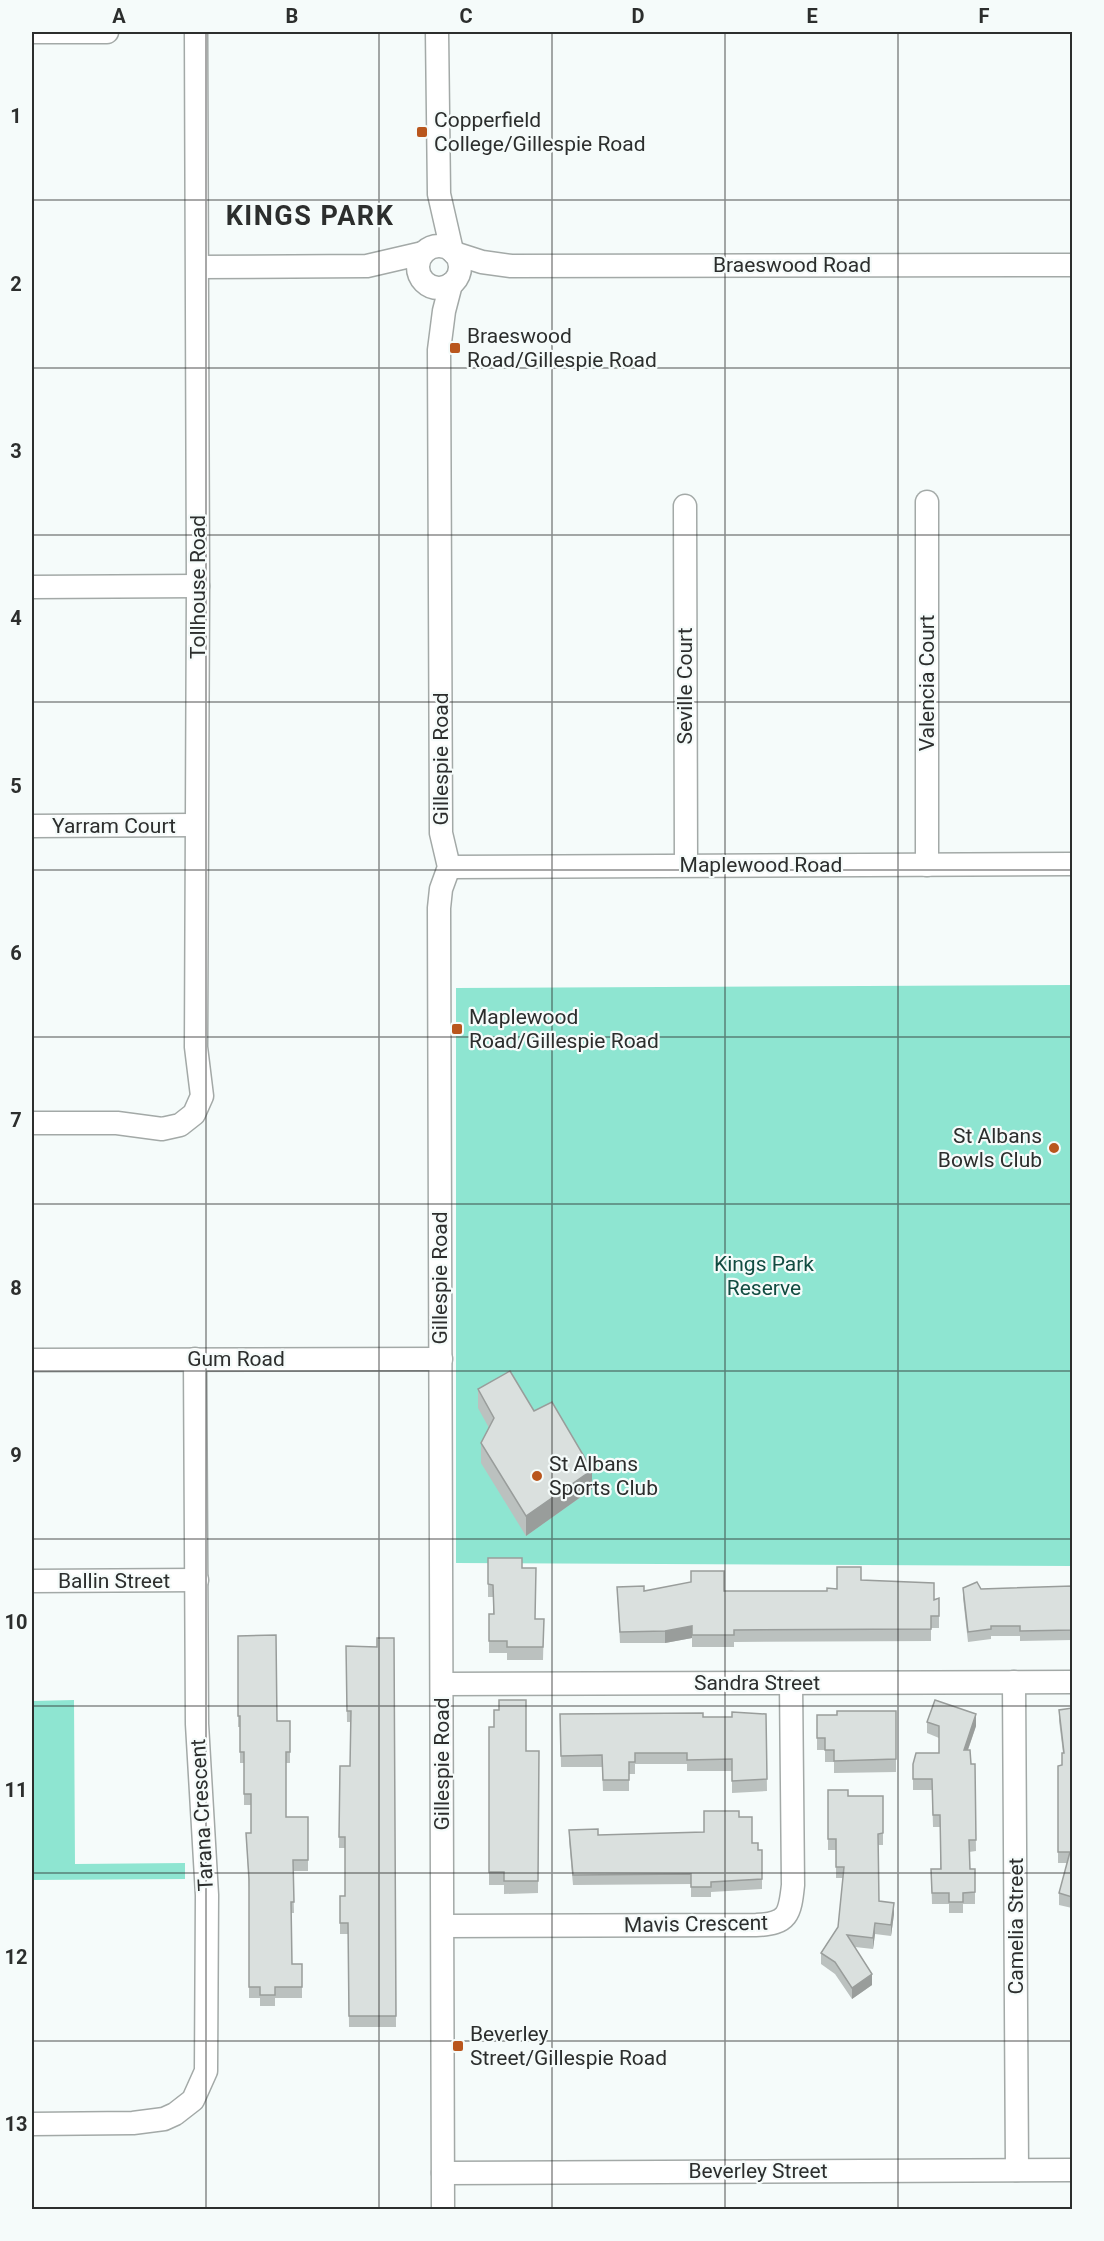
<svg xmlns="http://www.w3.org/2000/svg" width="1104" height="2241" font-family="Roboto,sans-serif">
<rect width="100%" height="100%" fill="#f5fbfa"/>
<g fill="#8ee5d1">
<path d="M1072 985V1566L456 1563V988Z"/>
<path d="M74 1700 75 1864 185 1863V1879L32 1880V1701Z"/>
</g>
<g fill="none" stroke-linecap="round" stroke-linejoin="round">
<g stroke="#a3a9a7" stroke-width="25">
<g id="minor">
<path d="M32 32H107"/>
<path d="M437 32 439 194 452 251"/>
<circle cx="439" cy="267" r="21"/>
<path d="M454 253 482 262 511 266 1072 265"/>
<path d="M198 267 367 266 423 253"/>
<path d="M927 502V865"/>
<path d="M685 506 686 865"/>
<path d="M32 587 198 586"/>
<path d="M32 826 196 825"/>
<path d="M449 867 1072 864"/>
<path d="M32 1123H117L162 1129 180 1125 194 1114 202 1096 196 1047 198 586 196 32"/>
<path d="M32 1360 441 1359"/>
<path d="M32 1581 197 1580"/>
<path d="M1014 1682 1017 2170"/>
<path d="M442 1684 1072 1682"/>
<path d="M443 1926 756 1925C788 1924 790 1914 793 1885L791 1683"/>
<path d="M32 2124 133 2123 164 2119 175 2114 193 2100 206 2071 207 1895 197 1724 195 1359"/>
<path d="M443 2173 1072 2170"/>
<path d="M443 2210 439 908 441 889 449 867 441 833 439 350 444 311 451 284"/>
</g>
</g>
<use href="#minor" stroke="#fff" stroke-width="22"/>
</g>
<g fill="#bbc1bf">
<path d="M478 1389 534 1411 592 1489 526 1536 481 1463V1443L489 1428 478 1408Z"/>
<path d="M488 1558 522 1568 535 1619H544L543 1660H507V1653H489V1614H493V1597H488Z"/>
<path d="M861 1580 934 1599 939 1598V1628H931V1641L734 1642V1647H692V1638L665 1643H620L617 1587 644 1591H827Z"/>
<path d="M1072 1586V1640L1020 1641V1636H991V1639L968 1642 963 1598V1588L981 1589Z"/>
<path d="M238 1636 277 1721H290V1763H286V1817H308V1871H293L294 1913H291L292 1964H302V1998H275V2006H260V1998H249V1889L246 1833H251V1805H244V1763H240V1727H238Z"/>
<path d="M394 1638 396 2027H349L348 1934H340V1896H345V1848H339L340 1766H350V1722H347L346 1646 377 1647Z"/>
<path d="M1072 1708V1908L1059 1905V1893L1067 1863H1058V1766L1062 1765 1063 1753 1059 1721V1710Z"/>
<path d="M896 1711V1772L834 1773V1762H825V1750H817V1715H837Z"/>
<path d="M560 1714 703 1717H732L766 1714 767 1791 732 1793V1771H687V1764H635V1774H629V1791H603L602 1767H561Z"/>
<path d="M927 1722 976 1726 968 1750 971 1764H975L976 1851 969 1852 970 1869H975V1904H963V1913H949V1904H932L931 1869H940V1827H933L932 1790H913V1764L939 1753V1738L927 1733Z"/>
<path d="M489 1727H494L526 1751H539L538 1893 504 1894V1885H489Z"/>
<path d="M828 1790 848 1796H883V1845H878L879 1901 894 1914 891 1936 875 1934 873 1949 855 1947 872 1985 852 1999 835 1974 821 1964V1953L838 1927 843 1878H836V1850H828Z"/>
<path d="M739 1817 752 1843 758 1850H762V1889L711 1892V1897H691V1884L573 1885 569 1840V1830L598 1835 704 1832Z"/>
</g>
<g fill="#999d9b">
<path d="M592 1470V1489L526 1536V1516Z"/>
<path d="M692 1626V1638L665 1643V1631Z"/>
<path d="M976 1714V1726L964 1761V1750Z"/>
<path d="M894 1903V1914L891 1936V1925Z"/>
<path d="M875 1923V1934L873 1949V1938Z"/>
<path d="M872 1974V1985L852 1999V1988Z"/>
</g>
<g fill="#dae0de" stroke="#999d9b" stroke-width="1.5">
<path d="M510 1371 534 1411 552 1402 592 1470 526 1516 481 1443 494 1418 478 1389Z"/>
<path d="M488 1558H522V1568H536L535 1619H544L543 1647H507V1641H489V1614H494L493 1585 488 1584Z"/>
<path d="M837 1567H861V1580L934 1583V1600L939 1598V1616H931V1629L734 1630V1635H692V1626L665 1631 620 1632 617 1587 644 1586V1591L691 1582V1571H724V1591H827V1588L837 1589Z"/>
<path d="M977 1582 981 1589 1072 1586V1630L1020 1631V1626H991V1629L968 1632 963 1588Z"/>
<path d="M276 1635 277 1721H290V1752H286V1817H308V1860H293L294 1902H291L292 1964H302V1987H275V1995H260V1987H249V1879L246 1833H251V1794H244V1752H240V1716H238V1636Z"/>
<path d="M377 1638H394L396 2016H349L348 1923H340V1896H345V1837H339L340 1766H350L351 1711H347L346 1646 377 1647Z"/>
<path d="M499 1700H526V1751H539L538 1881H504V1872H489V1727H494V1710H499Z"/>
<path d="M935 1700 976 1714 964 1750H970L971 1764H975L976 1840H969L970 1869H975V1892L963 1893V1902H949V1893H932L931 1869H941L940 1815H933L932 1779H913V1764L916 1753H939V1726L927 1722Z"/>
<path d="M1072 1708V1897L1059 1893 1070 1852H1058V1766L1062 1765V1753H1064L1059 1710Z"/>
<path d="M837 1711H896V1759L834 1761V1750H825V1738H817V1715H837Z"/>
<path d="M732 1712 766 1714 767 1779 732 1781V1759L687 1760V1753H635V1762H629V1780H603L602 1755 561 1756 560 1714 703 1713V1717H732Z"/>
<path d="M828 1790H848V1796H883V1833L878 1834 879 1901 894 1903 891 1925 875 1923 873 1938 847 1935 872 1974 852 1988 835 1962 821 1953 838 1927 844 1867H836V1839H828Z"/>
<path d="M704 1811H739V1817H752V1843H758V1850H762V1879L711 1882V1887H691V1874L573 1875 569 1830 598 1829V1835L704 1832Z"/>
</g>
<path fill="none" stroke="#2c2e2d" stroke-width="1.5" stroke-opacity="0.55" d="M206 32V2210M379 32V2210M552 32V2210M725 32V2210M898 32V2210M32 200H1072M32 368H1072M32 535H1072M32 702H1072M32 870H1072M32 1037H1072M32 1204H1072M32 1371H1072M32 1539H1072M32 1706H1072M32 1873H1072M32 2041H1072"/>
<g fill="#b9561d" stroke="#f5fbfa" stroke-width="2">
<rect x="416" y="126" width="12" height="12" rx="3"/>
<rect x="449" y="342" width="12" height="12" rx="3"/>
<rect x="451" y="1023" width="12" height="12" rx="3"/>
<circle cx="1054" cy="1148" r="6"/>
<circle cx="537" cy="1476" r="6"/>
<rect x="452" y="2040" width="12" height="12" rx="3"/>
</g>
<g text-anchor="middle" stroke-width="4.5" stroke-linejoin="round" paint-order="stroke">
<g font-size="21" fill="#2c2e2d" stroke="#f5fbfa" text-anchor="start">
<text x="434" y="127">Copperfield<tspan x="434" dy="24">College/Gillespie Road</tspan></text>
<text x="467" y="343">Braeswood<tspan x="467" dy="24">Road/Gillespie Road</tspan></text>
<text x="469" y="1024">Maplewood<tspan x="469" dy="24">Road/Gillespie Road</tspan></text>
<text x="1042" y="1143" text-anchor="end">St Albans<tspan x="1042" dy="24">Bowls Club</tspan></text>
<text x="549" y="1471">St Albans<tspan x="549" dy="24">Sports Club</tspan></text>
<text x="470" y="2041">Beverley<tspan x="470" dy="24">Street/Gillespie Road</tspan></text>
</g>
<g font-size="21" fill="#2c2e2d" stroke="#f5fbfa">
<text x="792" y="272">Braeswood Road</text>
<text transform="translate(198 587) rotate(-90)" y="7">Tollhouse Road</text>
<text transform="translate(927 683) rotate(-90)" y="7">Valencia Court</text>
<text transform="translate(685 686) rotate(-90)" y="7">Seville Court</text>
<text transform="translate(441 759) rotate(-90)" y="7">Gillespie Road</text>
<text x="114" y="833">Yarram Court</text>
<text x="761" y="872">Maplewood Road</text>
<text transform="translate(440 1278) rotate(-90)" y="7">Gillespie Road</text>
<text x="236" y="1366">Gum Road</text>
<text x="114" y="1588">Ballin Street</text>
<text x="757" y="1690">Sandra Street</text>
<text transform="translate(442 1764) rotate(-90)" y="7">Gillespie Road</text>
<text transform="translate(202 1815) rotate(-93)" y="7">Tarana Crescent</text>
<text transform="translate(696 1924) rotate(-1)" y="7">Mavis Crescent</text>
<text transform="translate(1016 1926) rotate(-90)" y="7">Camelia Street</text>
<text x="758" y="2178">Beverley Street</text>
</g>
<g font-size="21" fill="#114c41" stroke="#f5fbfa">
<text x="764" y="1271">Kings Park<tspan x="764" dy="24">Reserve</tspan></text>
</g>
<g font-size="27" font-weight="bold" letter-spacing="1.5" fill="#2c2e2d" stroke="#f5fbfa">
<text x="310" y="225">KINGS PARK</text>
</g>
</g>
<rect width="1104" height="2241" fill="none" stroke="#f5fbfa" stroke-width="66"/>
<rect x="33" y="33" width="1038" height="2175" fill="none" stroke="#2c2e2d" stroke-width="2"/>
<g font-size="20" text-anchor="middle" font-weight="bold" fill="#2c2e2d">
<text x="119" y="23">A</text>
<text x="292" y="23">B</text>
<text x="466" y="23">C</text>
<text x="638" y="23">D</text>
<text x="812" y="23">E</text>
<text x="984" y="23">F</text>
<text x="16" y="123">1</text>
<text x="16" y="291">2</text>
<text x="16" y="458">3</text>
<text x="16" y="625">4</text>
<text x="16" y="793">5</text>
<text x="16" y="960">6</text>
<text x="16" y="1127">7</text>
<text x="16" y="1295">8</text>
<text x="16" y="1462">9</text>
<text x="16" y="1629">10</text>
<text x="16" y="1797">11</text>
<text x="16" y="1964">12</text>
<text x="16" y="2131">13</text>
</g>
</svg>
